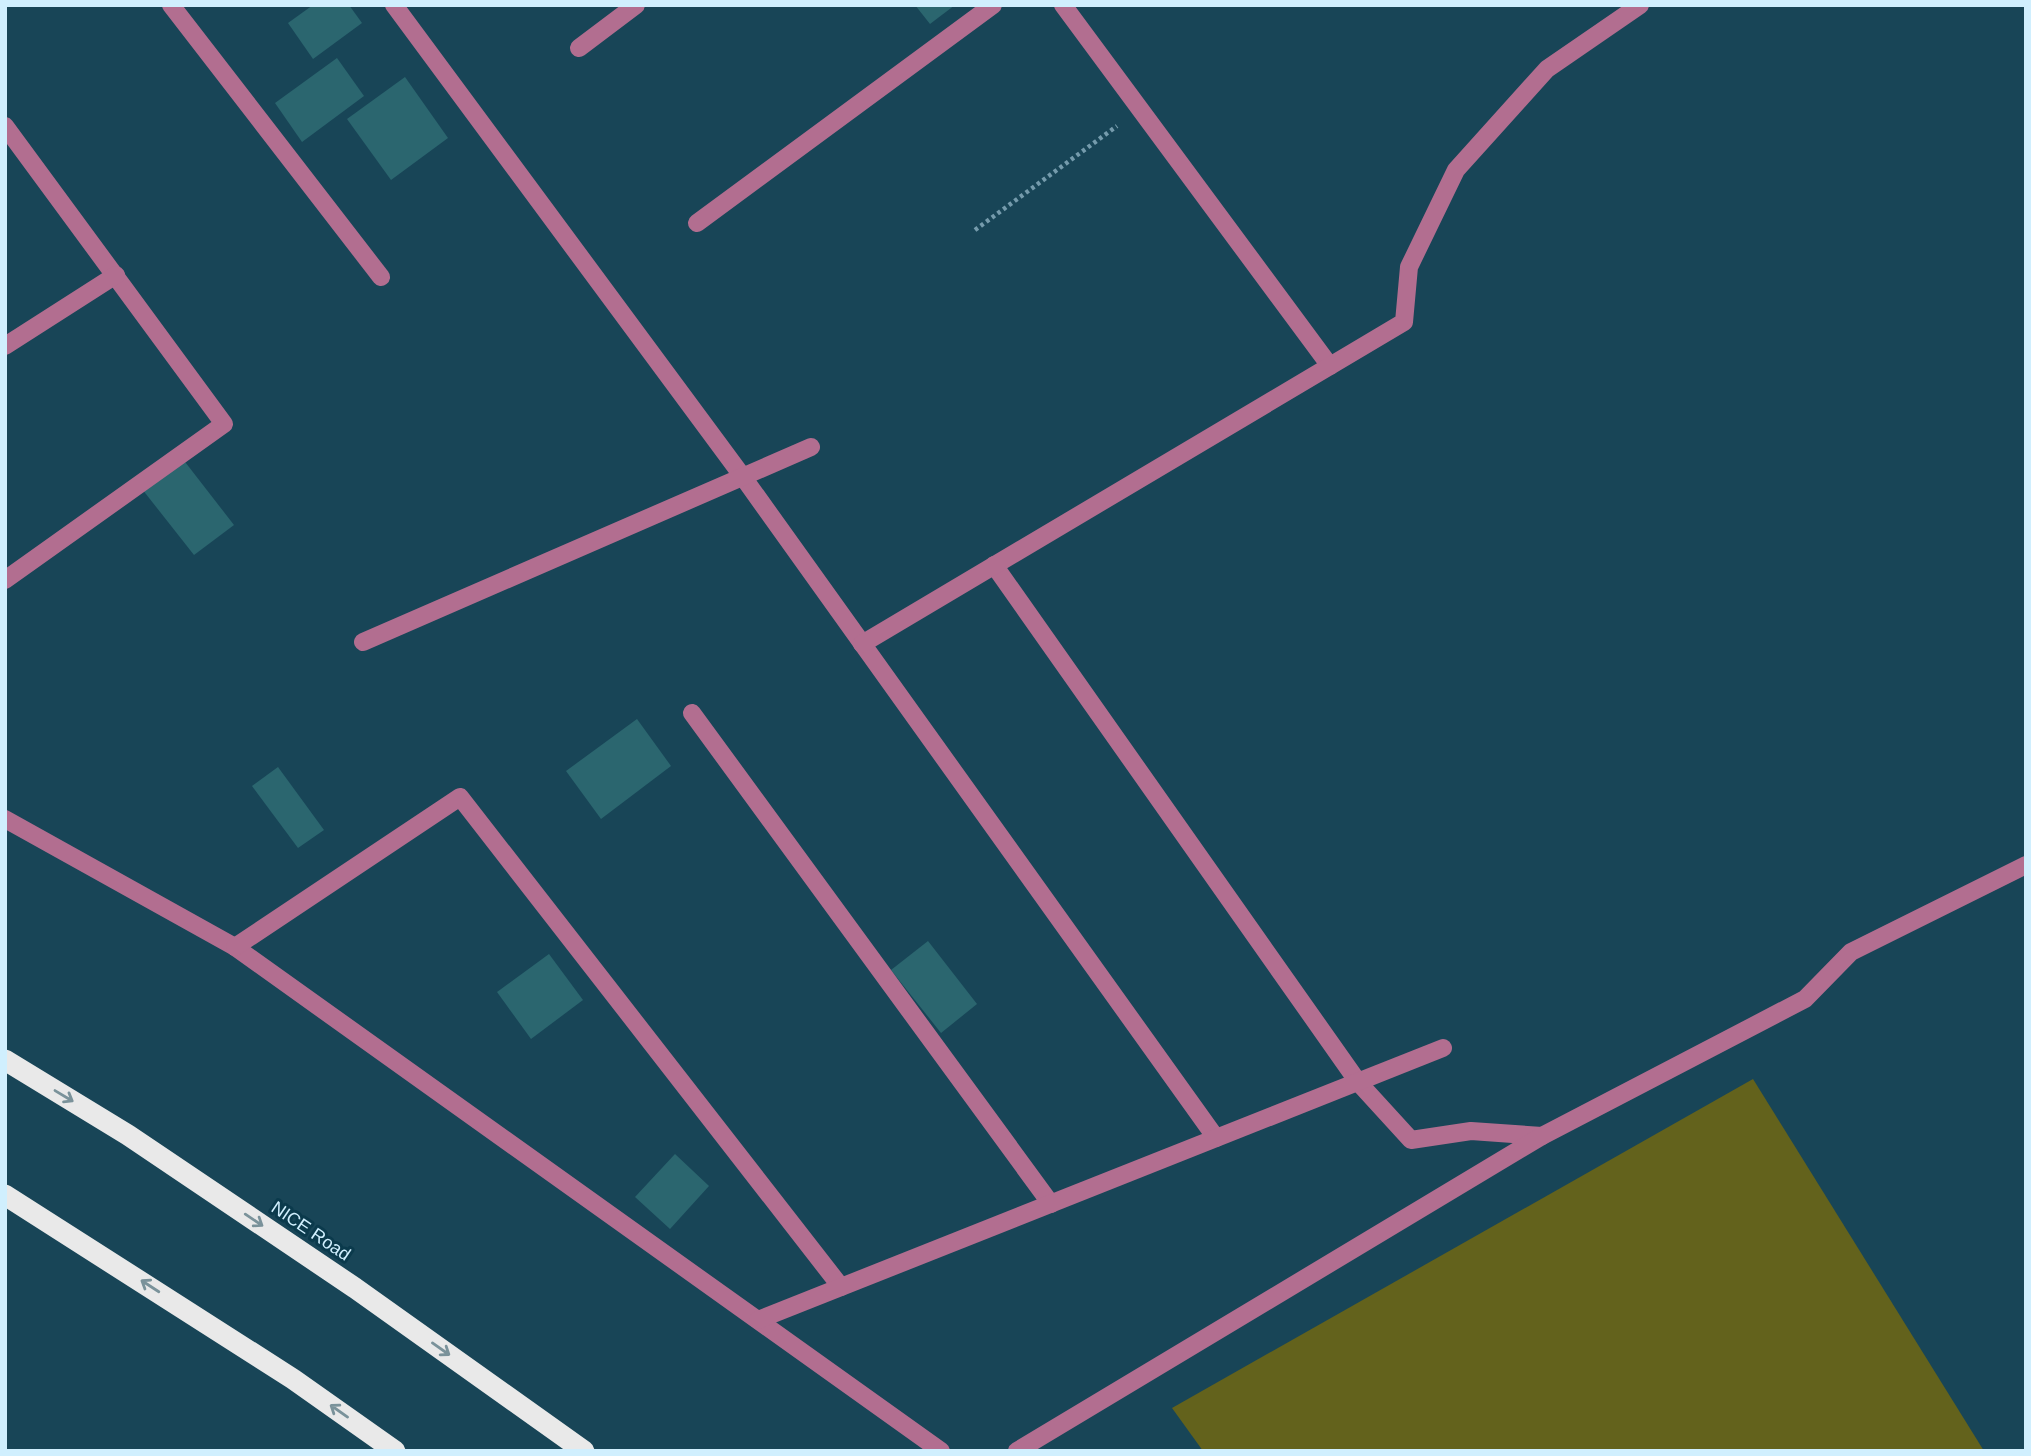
<svg xmlns="http://www.w3.org/2000/svg" width="2031" height="1456" font-family="Helvetica,sans-serif">
<rect width="100%" height="100%" fill="#184557"/>
<path fill="#63621c" d="M1753 1079 1984 1451H1203L1172 1408Z"/>
<g fill="#2b666f">
<path d="M313 5H349L362 23 313 59 288 23Z"/>
<path d="M915 5H955L930 24Z"/>
<path d="M337 58 364 96 302 142 275 103Z"/>
<path d="M405 77 448 138 391 180 347 119Z"/>
<path d="M182 458 234 525 194 555 142 489Z"/>
<path d="M637 719 671 766 601 819 566 771Z"/>
<path d="M278 767 324 830 298 848 252 786Z"/>
<path d="M928 941 977 1004 941 1033 891 970Z"/>
<path d="M549 954 583 1000 531 1039 497 992Z"/>
<path d="M675 1154 709 1186 670 1229 635 1197Z"/>
</g>
<g fill="none" stroke-linecap="round" stroke-linejoin="round">
<path stroke="#759bac" stroke-width="4.5" stroke-dasharray="3.5 3.5" stroke-linecap="butt" d="M975 230 1117 126"/>
<g stroke="#b26e90" stroke-width="18">
<path d="M171 5 381 277"/>
<path d="M394 5 743 477 1216 1138"/>
<path d="M1063 5 1330 366"/>
<path d="M579 48 636 5"/>
<path d="M5 126 224 424 5 580"/>
<path d="M697 223 993 5"/>
<path d="M5 346 116 275"/>
<path d="M994 565 1358 1082 1411 1140 1471 1131 1542 1136"/>
<path d="M363 642 811 447"/>
<path d="M862 644 1404 322 1409 267 1456 170 1547 69 1640 5"/>
<path d="M692 713 1051 1204"/>
<path d="M5 819 235 947 941 1451"/>
<path d="M235 947 460 797 841 1287"/>
<path d="M758 1320 1443 1048"/>
<path d="M1017 1451 1542 1136 1805 999 1851 952 2026 865"/>
</g>
<g stroke="#e9e9e9" stroke-width="21">
<path d="M5 1060 128 1135 355 1288 584 1451"/>
<path d="M5 1195 293 1379 395 1451"/>
</g>
</g>
<defs><path id="oneway-shaft" d="M-6 0H5M1.5-3L5.5 0L1.5 3" fill="none" stroke-width="1.6" stroke-linecap="round" stroke-linejoin="round" transform="scale(1.75)"/></defs>
<g stroke="#7a929a">
<use href="#oneway-shaft" transform="translate(64 1096) rotate(31)"/>
<use href="#oneway-shaft" transform="translate(254 1220) rotate(34)"/>
<use href="#oneway-shaft" transform="translate(150 1286) rotate(-147)"/>
<use href="#oneway-shaft" transform="translate(441 1349) rotate(35)"/>
<use href="#oneway-shaft" transform="translate(339 1411) rotate(-145)"/>
</g>
<g text-anchor="middle" stroke-width="6" stroke-linejoin="round" paint-order="stroke">
<g font-size="18" fill="#d0effe" stroke="#0b3a4c">
<text transform="translate(311 1231) rotate(34)" y="6">NICE Road</text>
</g>
</g>
<rect width="2031" height="1456" fill="none" stroke="#d0effe" stroke-width="14"/>
</svg>
